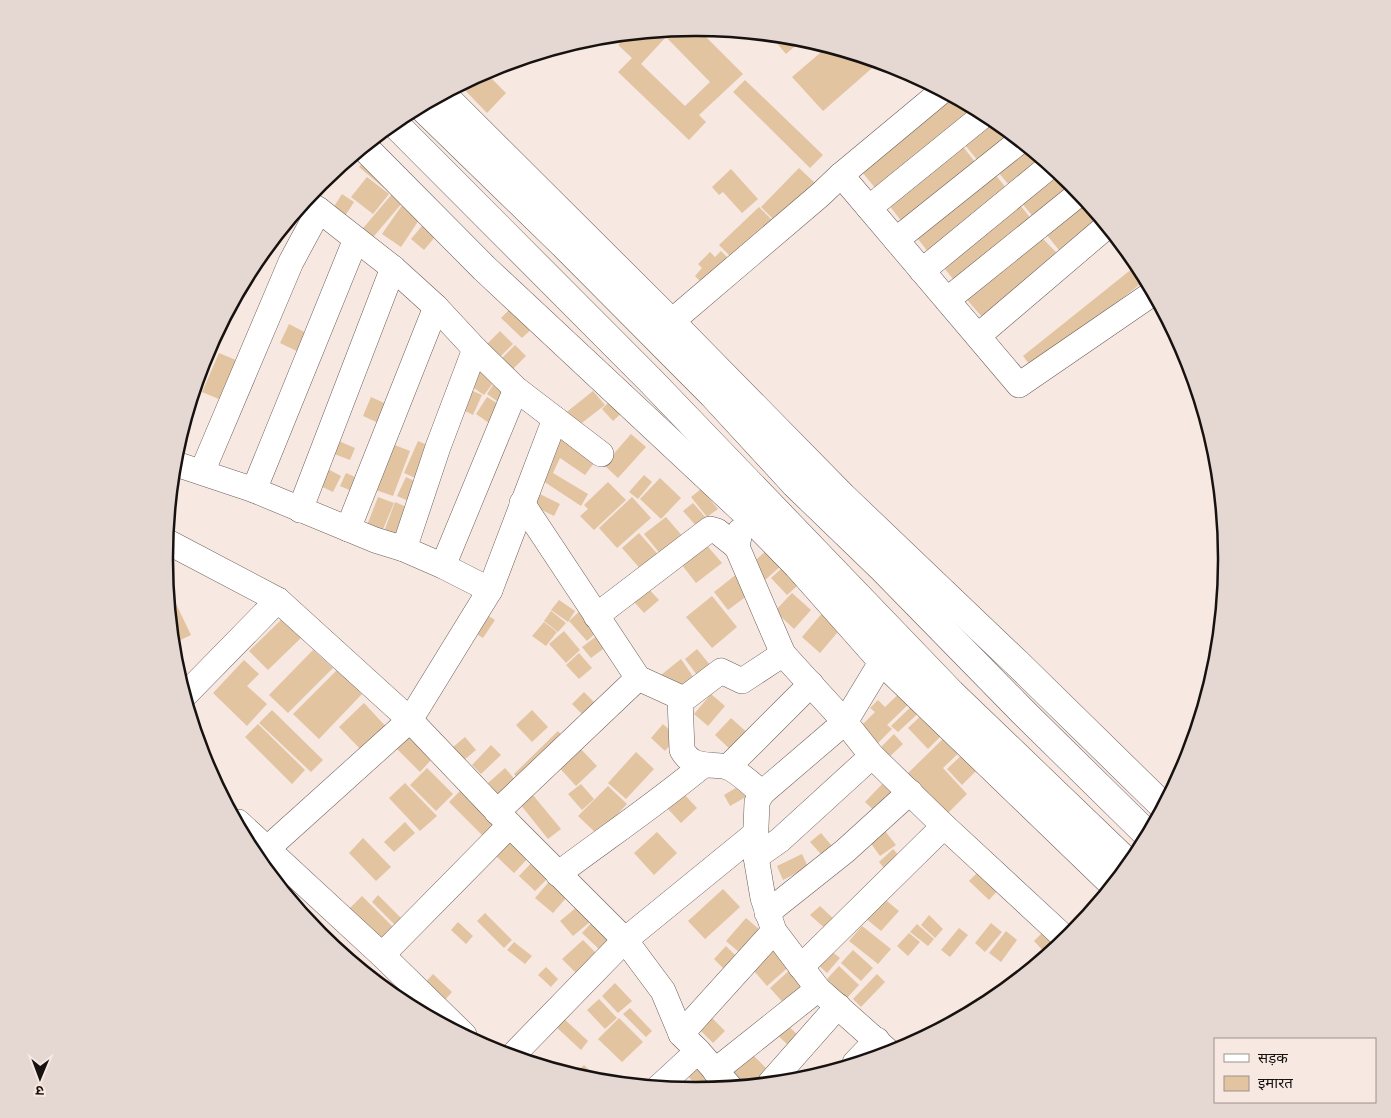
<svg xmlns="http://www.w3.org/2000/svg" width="1391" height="1118" font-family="Commissioner,'Noto Sans Devanagari',sans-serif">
<rect width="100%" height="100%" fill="#f7e8e2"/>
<g fill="#e2c4a1" fill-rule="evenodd">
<path d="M697 28 743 74 699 115 706 122 689 140 618 72 632 58 618 45 628 34ZM666 37 710 82 685 106 641 64Z"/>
<path d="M776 35 799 38 803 39 786 54 774 40Z"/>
<path d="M809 41 839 50 841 52 842 51 879 62 823 111 792 77 820 53Z"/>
<path d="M485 72 506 93 487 113 460 85Z"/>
<path d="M745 80 823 155 810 168 733 92Z"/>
<path d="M950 95 981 112 880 194 858 167Z"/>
<path d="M990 117 1017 139 983 167 961 140Z"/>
<path d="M1023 143 1048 164 1014 191 993 166Z"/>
<path d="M961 144 982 171 906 227 885 200Z"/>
<path d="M367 158 392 178 384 188 359 167Z"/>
<path d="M799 168 815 183 776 222 761 207Z"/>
<path d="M990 168 1011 194 932 257 911 230Z"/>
<path d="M731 169 758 199 742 213 723 192 719 195 712 187Z"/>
<path d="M1054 169 1075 187 1038 223 1017 197Z"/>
<path d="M367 177 389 194 373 214 351 197Z"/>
<path d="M398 187 408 196 369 242 359 233Z"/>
<path d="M342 194 354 202 343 219 331 211Z"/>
<path d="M1083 197 1104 223 1063 255 1042 229Z"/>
<path d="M1016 200 1033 221 959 286 939 262Z"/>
<path d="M405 201 423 214 401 247 382 234Z"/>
<path d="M759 207 774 222 734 260 719 245Z"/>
<path d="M427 220 440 231 424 250 411 239Z"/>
<path d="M1038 234 1057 253 983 318 962 294Z"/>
<path d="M721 251 731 261 705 286 695 276 702 268 698 264 710 252 715 257Z"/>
<path d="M1133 268 1144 281 1033 369 1023 356Z"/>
<path d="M516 303 537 324 522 338 501 318Z"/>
<path d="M289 324 312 336 303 354 280 343Z"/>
<path d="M500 331 513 344 498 359 485 346Z"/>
<path d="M515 345 526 356 510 372 499 361Z"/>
<path d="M219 353 243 363 226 402 202 392Z"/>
<path d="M481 366 497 378 484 395 468 384Z"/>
<path d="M497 379 511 389 501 404 487 394Z"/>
<path d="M464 387 482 395 473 415 455 406Z"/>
<path d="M593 391 605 405 574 429 563 415Z"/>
<path d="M615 396 627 408 613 421 602 409Z"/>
<path d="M371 397 393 407 385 426 363 416Z"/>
<path d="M487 397 503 407 492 425 476 414Z"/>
<path d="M554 431 597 459 585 475 560 458 553 473 588 494 581 506 537 477Z"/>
<path d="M631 434 646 447 618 478 604 465Z"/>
<path d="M334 439 355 448 350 460 329 452Z"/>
<path d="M418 441 434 448 420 480 404 473Z"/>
<path d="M387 442 410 451 393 496 370 488Z"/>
<path d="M324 467 341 476 333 492 316 484Z"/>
<path d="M346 473 362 480 356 493 340 486Z"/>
<path d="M644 475 652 482 638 499 629 492Z"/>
<path d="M406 477 421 484 413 503 397 496Z"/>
<path d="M660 478 681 498 661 519 640 499Z"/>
<path d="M608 482 626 500 594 530 580 516 588 509 584 505Z"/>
<path d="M701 489 718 509 707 517 691 497Z"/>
<path d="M538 493 560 504 554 516 532 505Z"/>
<path d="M378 497 394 503 379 539 364 533Z"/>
<path d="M632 497 651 518 617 548 599 528Z"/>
<path d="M395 502 411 509 398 544 382 537Z"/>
<path d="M693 503 707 519 697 527 683 511Z"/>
<path d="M666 517 684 538 662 556 644 534Z"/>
<path d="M639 533 661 558 644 573 622 548Z"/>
<path d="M703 541 722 563 696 583 678 560Z"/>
<path d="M767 550 781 566 765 580 751 564Z"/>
<path d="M790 561 806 578 787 595 771 578Z"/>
<path d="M738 573 752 592 728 610 714 592Z"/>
<path d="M643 583 659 600 644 613 628 595Z"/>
<path d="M167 585 191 635 172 644Z"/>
<path d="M792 593 811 610 794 629 775 611Z"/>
<path d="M712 596 737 627 712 648 686 617Z"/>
<path d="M559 600 575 611 568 622 551 610Z"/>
<path d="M583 608 601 628 587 641 569 621Z"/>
<path d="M551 611 566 623 558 632 544 621Z"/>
<path d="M824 611 842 627 820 653 802 637Z"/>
<path d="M484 613 495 620 483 638 472 631Z"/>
<path d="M283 618 302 637 268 670 249 651Z"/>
<path d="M544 622 557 632 546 646 532 636Z"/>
<path d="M564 631 580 650 566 663 549 644Z"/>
<path d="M602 632 611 643 591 658 582 647Z"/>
<path d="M697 649 710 665 697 675 685 659Z"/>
<path d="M313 650 333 668 288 713 269 695Z"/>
<path d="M579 653 592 668 579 679 566 665Z"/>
<path d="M681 659 696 681 686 685 671 684 661 675Z"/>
<path d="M244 660 259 674 247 686 267 704 247 726 213 693Z"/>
<path d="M337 670 362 694 319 739 293 714Z"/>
<path d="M907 686 917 696 887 725 892 729 871 750 854 733 875 712 870 708 878 700 885 707Z"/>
<path d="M584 692 601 709 589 721 572 704Z"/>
<path d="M711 694 725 706 708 726 694 714Z"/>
<path d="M919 699 926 706 898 732 891 726Z"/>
<path d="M364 703 390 731 365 754 339 727Z"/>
<path d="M272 710 323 760 311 772 259 723Z"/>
<path d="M532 710 548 727 532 742 516 725Z"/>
<path d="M926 711 948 729 928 749 908 728Z"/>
<path d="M731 718 751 736 734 753 715 735Z"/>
<path d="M258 724 305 770 292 784 245 737Z"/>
<path d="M663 724 677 737 665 751 651 738Z"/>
<path d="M952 730 967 745 943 768 967 794 941 820 902 779Z"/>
<path d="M558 731 568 742 524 785 514 774Z"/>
<path d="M894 734 903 744 883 763 874 754Z"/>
<path d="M409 736 432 759 420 772 397 749Z"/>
<path d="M465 737 476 750 464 760 453 747Z"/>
<path d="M491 745 501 755 481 774 472 765Z"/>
<path d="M577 745 597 766 576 786 556 764Z"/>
<path d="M969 748 984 763 962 785 947 769Z"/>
<path d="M636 752 654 769 626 799 608 783Z"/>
<path d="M427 768 453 794 436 811 410 785Z"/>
<path d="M505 768 519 784 503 799 488 783Z"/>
<path d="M887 779 901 792 879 815 865 802Z"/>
<path d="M405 783 437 816 420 831 389 798Z"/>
<path d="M744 783 751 794 730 806 724 795Z"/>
<path d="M581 784 594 799 582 810 568 794Z"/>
<path d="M465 786 502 823 486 839 449 802Z"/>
<path d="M608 786 627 804 598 835 578 816Z"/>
<path d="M528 789 561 829 548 839 516 799Z"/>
<path d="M683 793 697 808 681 823 667 808Z"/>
<path d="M405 822 415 833 394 852 384 842Z"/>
<path d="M882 827 896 845 880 856 867 838Z"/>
<path d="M657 832 677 853 654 875 634 853Z"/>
<path d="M512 833 533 853 514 873 493 853Z"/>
<path d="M821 833 838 853 828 862 810 842Z"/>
<path d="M363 838 391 867 376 881 349 853Z"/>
<path d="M893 849 903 860 888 873 879 862Z"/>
<path d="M802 854 808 867 783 880 777 866Z"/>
<path d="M535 859 552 874 535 891 519 876Z"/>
<path d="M271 866 288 881 282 888 267 871Z"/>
<path d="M980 870 1000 888 989 900 969 881Z"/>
<path d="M554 876 572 891 553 913 535 898Z"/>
<path d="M723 889 740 907 705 939 688 921Z"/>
<path d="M286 890 299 902 296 905 284 892Z"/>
<path d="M378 895 402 919 396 926 372 902Z"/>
<path d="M362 896 397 931 380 948 345 913Z"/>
<path d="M882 897 899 911 881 931 864 917Z"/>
<path d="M578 906 591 921 573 936 560 921Z"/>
<path d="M820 906 837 922 828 931 810 915Z"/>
<path d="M485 913 512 940 504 948 477 921Z"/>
<path d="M929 915 943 929 935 938 921 925Z"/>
<path d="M746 918 760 930 740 953 726 941Z"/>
<path d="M595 919 615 938 601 951 582 933Z"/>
<path d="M458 922 473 936 466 944 451 930Z"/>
<path d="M991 923 1002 932 985 952 975 943Z"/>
<path d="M917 924 934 939 928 946 910 932Z"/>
<path d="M862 926 891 949 878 964 849 941Z"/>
<path d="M959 928 968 935 950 957 941 950Z"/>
<path d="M1046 929 1060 942 1047 955 1034 941Z"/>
<path d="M1006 931 1017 940 1001 962 989 953Z"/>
<path d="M909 933 920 942 908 956 897 946Z"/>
<path d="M583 940 597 954 577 974 562 959Z"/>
<path d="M514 942 532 956 525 964 507 950Z"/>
<path d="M773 942 792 964 767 986 748 964Z"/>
<path d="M726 946 736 956 724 969 714 959Z"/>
<path d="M826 947 840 958 827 973 814 961Z"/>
<path d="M853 950 873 968 861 981 841 963Z"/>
<path d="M357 960 373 973 370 976 354 963Z"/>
<path d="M839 966 859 985 847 998 827 979Z"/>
<path d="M546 967 558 979 551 987 538 975Z"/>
<path d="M793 967 811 987 788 1008 770 988Z"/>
<path d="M433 974 452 992 443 1002 424 984Z"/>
<path d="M877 974 885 982 861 1007 853 999Z"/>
<path d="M615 983 632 1001 618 1013 602 996Z"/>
<path d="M599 999 617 1018 605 1029 587 1010Z"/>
<path d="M630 1008 652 1031 646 1037 623 1014Z"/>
<path d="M708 1014 725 1031 713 1043 696 1026Z"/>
<path d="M562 1017 588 1041 581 1050 554 1025Z"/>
<path d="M619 1018 643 1042 622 1062 598 1039Z"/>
<path d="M783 1021 798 1035 788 1045 773 1031Z"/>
<path d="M747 1049 771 1073 759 1084 740 1086 723 1069Z"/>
<path d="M693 1057 718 1088 701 1090 681 1069Z"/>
<path d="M584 1065 600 1081 573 1075Z"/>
</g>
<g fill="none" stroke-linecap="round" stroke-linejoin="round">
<g stroke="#6b5f5a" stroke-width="26">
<g id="minor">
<path d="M841 175 1019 385 1153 293"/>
<path d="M305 201 319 210 393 268 436 307 475 349 516 389 601 454"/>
<path d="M869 208 985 114"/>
<path d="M896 240 1020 141"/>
<path d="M922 271 1050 166"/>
<path d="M947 300 1080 193"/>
<path d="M671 322 820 195 841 175 942 91"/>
<path d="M978 336 1107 226"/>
<path d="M173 463 254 490 375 540 404 549 443 566 490 590"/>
<path d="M202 472 291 262 319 210"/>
<path d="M254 490 356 239"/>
<path d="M522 503 638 678 684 699 721 671 742 681 783 654 845 722 872 756 944 826 1066 939"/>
<path d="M300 510 393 268"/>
<path d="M348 529 436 307"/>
<path d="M740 531 737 547 783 654"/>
<path d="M166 541 278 600 410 720 510 825 625 940 663 991 681 1034 698 1051 730 1087"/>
<path d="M404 549 438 447 475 349"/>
<path d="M443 566 516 389"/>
<path d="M596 616 710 529 717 531 737 547"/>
<path d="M184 696 278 600"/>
<path d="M680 698 682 750C693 770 711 763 727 767 735 769 755 787 762 793L757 802 755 851 763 898 774 931 818 989 890 1053"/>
<path d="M728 767 811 684"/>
<path d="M762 793 845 722 882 661"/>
<path d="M497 812 638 678"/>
<path d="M238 822 382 955 464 1035"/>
<path d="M268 848 410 720 490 590 555 419"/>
<path d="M756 857 780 840 872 756"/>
<path d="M558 874C606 838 656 804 702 766"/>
<path d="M767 913 845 851 910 792"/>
<path d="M382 955 510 825"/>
<path d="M801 967 944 826"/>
<path d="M681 1034 774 931"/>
<path d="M512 1056 625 940 755 834"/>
<path d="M855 1063 877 1040"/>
<path d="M715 1071 818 989"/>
<path d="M770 1083 838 1006"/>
<path d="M659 1087 698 1051"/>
</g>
</g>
<g stroke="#6b5f5a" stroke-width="29">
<g id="major">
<path d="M442 94 671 322 843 497 1018 664 1163 806"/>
<path d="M421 106 565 246 713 395 795 484 883 569 1023 712 1148 835"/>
<path d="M394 123 650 380 951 693 1129 864"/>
<path d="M364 147 484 268 743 510 797 565 882 661 1113 884"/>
</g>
</g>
<use href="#minor" stroke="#fff" stroke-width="25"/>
<use href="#major" stroke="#fff" stroke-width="28"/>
</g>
<path d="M0 0H1391V1118H0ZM695 36H696A522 522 0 0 1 1218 558V560A522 522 0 0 1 696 1082H695A522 522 0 0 1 173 560V558A522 522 0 0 1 695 36Z" fill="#e5d7d1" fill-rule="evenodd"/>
<path fill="none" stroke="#171210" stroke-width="2.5" d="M695 36H696A522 522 0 0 1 1218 558V560A522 522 0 0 1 696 1082H695A522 522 0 0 1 173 560V558A522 522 0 0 1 695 36Z"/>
<rect x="1214" y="1038" width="162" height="65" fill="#f7e8e2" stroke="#9d928e"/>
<rect x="1224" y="1054" width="25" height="8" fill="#ffffff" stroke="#9d928e"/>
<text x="1258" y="1063" font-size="15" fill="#171210">सड़क</text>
<rect x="1224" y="1076" width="25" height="15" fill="#e2c4a1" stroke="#9d928e"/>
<text x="1258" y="1088" font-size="15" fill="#171210">इमारत</text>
<g transform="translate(40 1078) rotate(181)" stroke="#f7e8e2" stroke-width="4" paint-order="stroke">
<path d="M0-4L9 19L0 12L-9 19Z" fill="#171210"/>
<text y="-8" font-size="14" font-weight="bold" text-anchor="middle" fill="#171210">उ</text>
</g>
</svg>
